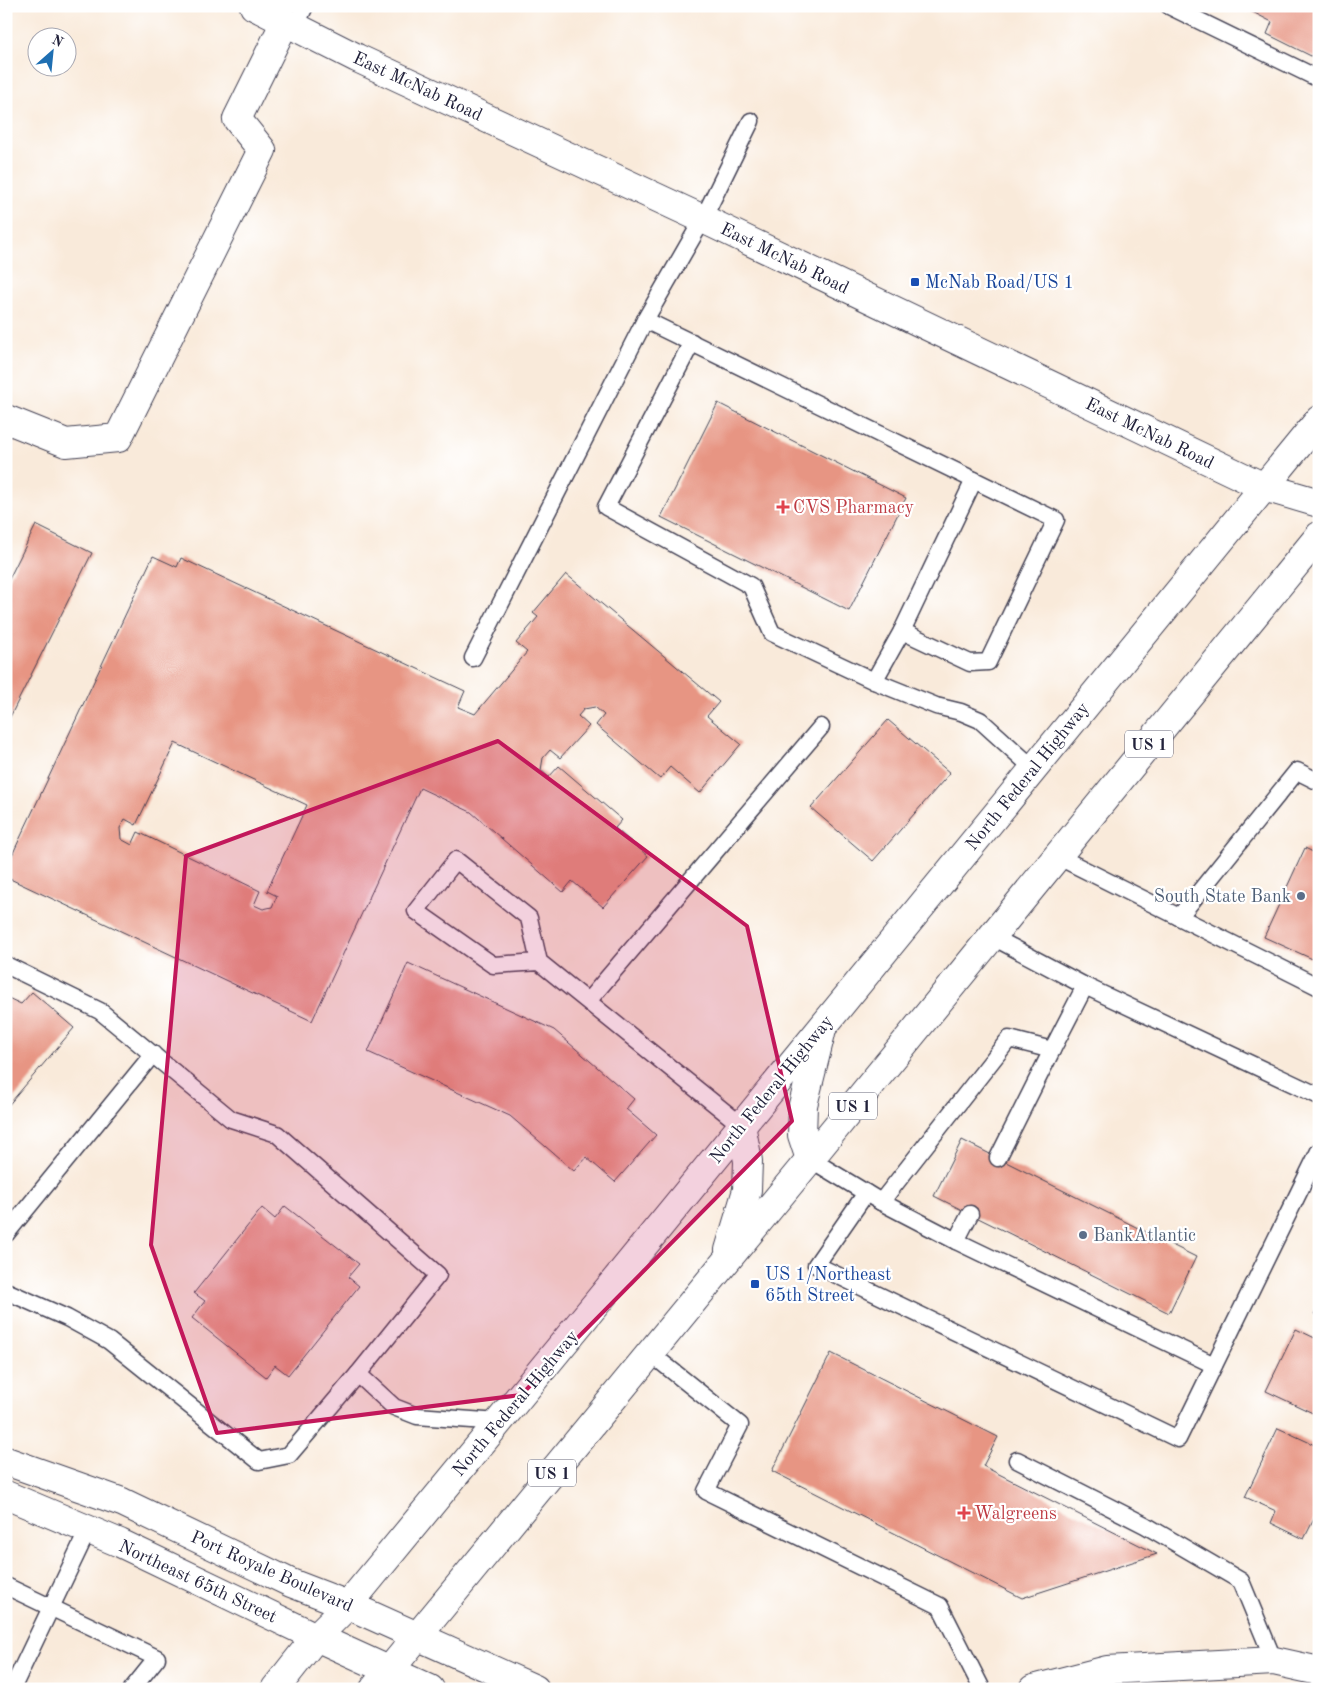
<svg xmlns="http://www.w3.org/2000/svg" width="1325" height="1695" font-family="'Old Standard TT',serif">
<rect width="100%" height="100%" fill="#fff"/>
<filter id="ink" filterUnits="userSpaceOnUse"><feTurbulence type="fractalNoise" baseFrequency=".02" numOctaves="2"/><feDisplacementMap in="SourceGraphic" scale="10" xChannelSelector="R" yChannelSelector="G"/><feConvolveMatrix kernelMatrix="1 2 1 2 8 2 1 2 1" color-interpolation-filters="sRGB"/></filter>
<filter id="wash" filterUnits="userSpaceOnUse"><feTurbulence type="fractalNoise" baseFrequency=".0096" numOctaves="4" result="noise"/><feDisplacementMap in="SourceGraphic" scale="20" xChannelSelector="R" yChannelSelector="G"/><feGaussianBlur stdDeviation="1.12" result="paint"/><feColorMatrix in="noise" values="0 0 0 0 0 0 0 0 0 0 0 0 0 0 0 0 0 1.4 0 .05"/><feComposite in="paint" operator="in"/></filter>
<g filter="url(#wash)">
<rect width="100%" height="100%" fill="#f9eada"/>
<g id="blocks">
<g fill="#e79583" fill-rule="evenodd">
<path d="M1241 6H1319V60L1267 34 1272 22Z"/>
<path d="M718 403 906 498 849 611 661 517Z"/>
<path d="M36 525 92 553 6 725V585Z"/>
<path d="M153 556 177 567 181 558 465 691 458 707 475 714 527 652 516 643 538 617 533 613 566 574 719 702 707 716 741 744 700 793 670 767 660 779 596 725 604 715 595 707 584 709 578 716 589 726 560 758 550 750 543 758 541 770 549 777 559 766 622 820 615 828 648 856 603 907 572 881 563 892 471 812 420 788 312 1021 6 877V868ZM175 743 307 805 267 891 277 896 272 907 263 909 254 905 260 891 138 832 132 845 121 839 120 828 125 819 136 825Z"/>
<path d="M888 720 950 773 873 861 811 808Z"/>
<path d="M1305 848 1319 855V962L1264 937Z"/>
<path d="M408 963 554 1030 634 1099 626 1109 656 1135 615 1182 586 1157 574 1171 510 1116 368 1052Z"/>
<path d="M32 992 74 1028 6 1108V997L21 1004Z"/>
<path d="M962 1140 1196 1257 1169 1313 934 1196Z"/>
<path d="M285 1206 359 1264 348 1277 359 1286 288 1375 275 1365 266 1377 192 1318 205 1301 194 1293 262 1208 275 1219Z"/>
<path d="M1319 1305V1316L1314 1314Z"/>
<path d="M1296 1329 1319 1340V1416L1266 1391Z"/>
<path d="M831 1353 998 1437 983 1466 1157 1554 1022 1598 772 1471Z"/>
<path d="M1278 1428 1319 1447V1509L1304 1539 1271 1523 1276 1511 1245 1497Z"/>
</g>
</g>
</g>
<g filter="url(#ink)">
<use href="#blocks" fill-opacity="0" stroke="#424053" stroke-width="1"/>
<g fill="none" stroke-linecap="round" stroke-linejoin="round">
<g stroke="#424053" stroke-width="19">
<g id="lane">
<path d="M1169 6 1319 79"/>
<path d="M295 27 305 6"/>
<path d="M645 320 1056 520 988 662 970 663 902 631"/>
<path d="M692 342 606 507 751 586 772 633 874 681"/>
<path d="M974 480 902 631 874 681 936 706 961 712 980 720 1034 769"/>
<path d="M473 658 645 320 703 219 751 121"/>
<path d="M1057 856 1319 987"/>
<path d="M1179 917 1297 771 1319 782"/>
<path d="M991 936 1085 986 1319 1096"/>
<path d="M539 962 493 965 416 911 456 860 529 918 539 962 741 1125"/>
<path d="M6 965 100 1011 231 1119 277 1134 438 1275 358 1374 394 1407 417 1416 499 1422"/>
<path d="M588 1001 821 727"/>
<path d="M998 1158 1052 1050"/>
<path d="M810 1159 881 1202 956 1241 1214 1365"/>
<path d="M866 1193 816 1265 1178 1439 1319 1151"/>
<path d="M881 1202 1009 1039 1052 1050 1085 986"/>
<path d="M6 1234 153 1054"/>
<path d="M956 1241 970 1214"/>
<path d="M6 1291 67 1318 109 1341 259 1461 289 1455 358 1374"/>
<path d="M650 1353 740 1425 706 1491 940 1606 982 1689"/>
<path d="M1017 1460 1145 1525 1241 1581 1274 1661"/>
<path d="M6 1586 157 1658 132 1689"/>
<path d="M12 1689 88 1530"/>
</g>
</g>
<g stroke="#424053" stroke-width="30">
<g id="street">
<path d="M6 419 66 443 118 438 262 150 237 119 285 22"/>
<path d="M6 1461 122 1502 291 1583 348 1605 535 1689"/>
<path d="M6 1495 120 1543 316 1637 430 1689"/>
<path d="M1033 1689 1107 1670 1274 1661 1319 1671"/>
</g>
</g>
<g stroke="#424053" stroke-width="30">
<path id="secondary" d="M254 6 357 58 703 219 1264 487 1319 503"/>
</g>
<g stroke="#424053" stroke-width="30">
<g id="primary">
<path d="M810 1159 802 1135 803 1105 821 1033"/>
<path d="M729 1250 747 1190 748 1161 741 1125"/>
<path d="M275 1689 316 1637 348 1605 600 1299 1319 420"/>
<path d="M374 1689 810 1159 1319 536"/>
</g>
</g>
<use href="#lane" stroke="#fff" stroke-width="16"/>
<use href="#street" stroke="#fff" stroke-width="28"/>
<use href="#secondary" stroke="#fff" stroke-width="28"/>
<use href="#primary" stroke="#fff" stroke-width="28"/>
</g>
</g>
<path fill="#c2185b" fill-opacity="0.2" stroke="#c2185b" stroke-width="4" stroke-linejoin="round" d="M498 741 747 926 792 1121 521 1395 217 1433 151 1245 186 856Z"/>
<g fill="#1a4fb4" stroke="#fff" stroke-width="2">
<rect x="910" y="277" width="10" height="10" rx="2.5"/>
<rect x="750" y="1279" width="10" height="10" rx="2.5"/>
</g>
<g fill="#e0444e" stroke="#fff" stroke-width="2">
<path d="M780.5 499.5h5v5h5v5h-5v5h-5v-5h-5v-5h5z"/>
<path d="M961.5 1505.5h5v5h5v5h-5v5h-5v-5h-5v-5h5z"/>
</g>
<g fill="#5c6f8a" stroke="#fff" stroke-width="2">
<circle cx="1301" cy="896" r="5"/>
<circle cx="1083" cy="1235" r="5"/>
</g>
<g text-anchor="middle" stroke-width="4.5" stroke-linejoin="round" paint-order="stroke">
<g fill="#fff" stroke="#646476" stroke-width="1">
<rect x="1125" y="730.5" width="48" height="27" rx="4"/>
<rect x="829" y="1092.5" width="48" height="27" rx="4"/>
<rect x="528" y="1459.5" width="48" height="27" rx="4"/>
</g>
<g font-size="16" font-weight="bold" fill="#22223b">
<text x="1149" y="750">US 1</text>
<text x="853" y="1112">US 1</text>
<text x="552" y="1479">US 1</text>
</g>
<g font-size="18" fill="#22223b" stroke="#fff">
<text transform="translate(418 86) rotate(25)" y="6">East McNab Road</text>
<text transform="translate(785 258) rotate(26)" y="6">East McNab Road</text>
<text transform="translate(1150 433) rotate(26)" y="6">East McNab Road</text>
<text transform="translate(1027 776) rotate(-51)" y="6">North Federal Highway</text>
<text transform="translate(771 1089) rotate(-51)" y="6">North Federal Highway</text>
<text transform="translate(515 1403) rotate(-50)" y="6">North Federal Highway</text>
<text transform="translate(272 1571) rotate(24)" y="6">Port Royale Boulevard</text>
<text transform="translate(198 1581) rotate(25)" y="6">Northeast 65th Street</text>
</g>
<g font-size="18" fill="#164399" stroke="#fff" text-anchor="start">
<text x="925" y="288">McNab Road/US 1</text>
<text x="765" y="1280">US 1/Northeast<tspan x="765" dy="21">65th Street</tspan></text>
</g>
<g font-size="18" fill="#be3a42" stroke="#fff" text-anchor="start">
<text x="793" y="513">CVS Pharmacy</text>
<text x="974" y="1519">Walgreens</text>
</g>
<g font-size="18" fill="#4e5e75" stroke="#fff" text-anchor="end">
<text x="1291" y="902">South State Bank</text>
<text x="1093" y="1241" text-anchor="start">BankAtlantic</text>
</g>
</g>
<rect width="1325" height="1695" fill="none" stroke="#fff" stroke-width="25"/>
<g transform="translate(52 52) rotate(27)"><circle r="24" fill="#ffffff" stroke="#a7a7b1"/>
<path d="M0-4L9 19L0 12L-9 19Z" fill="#1f6fb2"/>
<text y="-8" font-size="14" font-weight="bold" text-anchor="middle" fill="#22223b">N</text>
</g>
</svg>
